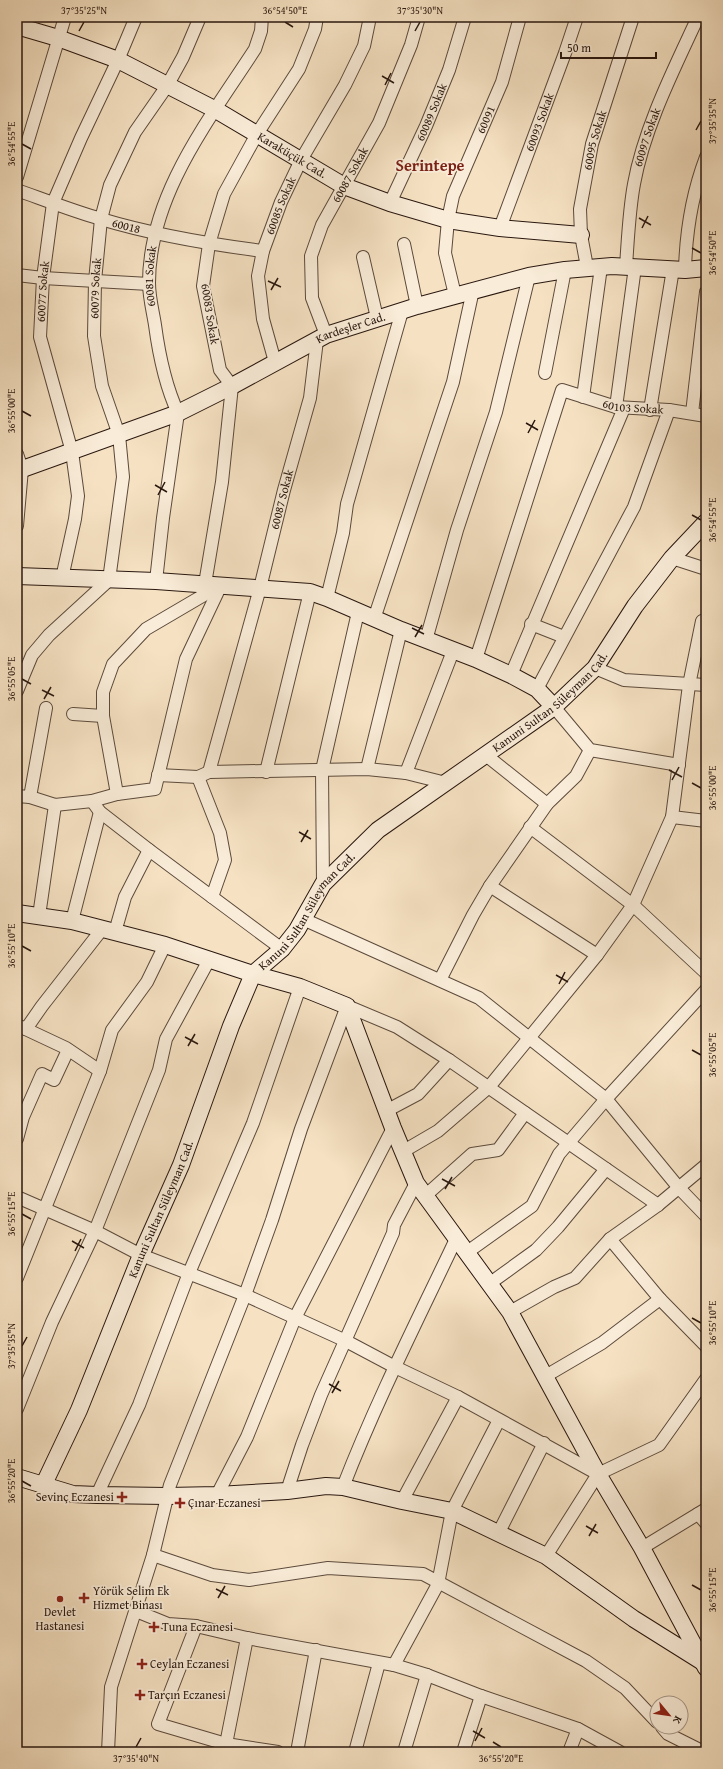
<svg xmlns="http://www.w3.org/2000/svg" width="723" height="1769" font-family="'Gentium Book Plus',serif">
<rect width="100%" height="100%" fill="#f6e2c3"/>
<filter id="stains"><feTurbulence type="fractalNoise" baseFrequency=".005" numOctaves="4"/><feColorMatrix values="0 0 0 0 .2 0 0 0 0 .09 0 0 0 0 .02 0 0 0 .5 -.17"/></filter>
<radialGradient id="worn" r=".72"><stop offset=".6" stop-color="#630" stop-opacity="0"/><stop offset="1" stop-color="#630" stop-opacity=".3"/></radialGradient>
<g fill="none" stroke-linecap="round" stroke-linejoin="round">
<g stroke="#5c4a3c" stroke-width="14">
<g id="street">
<path d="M17 177 65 17"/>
<path id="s1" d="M17 190C45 200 73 211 101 219 154 235 208 244 263 251"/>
<path id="s2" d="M390 203 426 126 449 70 465 17"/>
<path id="s3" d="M500 228 565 53 577 17"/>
<path d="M404 244 417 306"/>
<path d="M363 257 377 318"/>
<path id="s4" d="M626 266C628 239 629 211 634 184 644 128 674 69 698 17"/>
<path id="s5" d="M587 267 581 235 580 209 592 144 633 17"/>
<path d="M685 270C686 230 692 194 706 157"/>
<path d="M17 275 43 278 149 284"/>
<path id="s6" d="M455 295 445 253 448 220 453 196 502 82 520 17"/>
<path id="s7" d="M326 335 312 298 311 256 322 225 379 123 411 45 419 17"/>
<path id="s8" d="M275 362 263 319 258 276 263 251 281 202 301 160 345 85 364 46 370 17"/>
<path d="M545 373 565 270"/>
<path d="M583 397 601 267"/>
<path d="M616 407 635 267"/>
<path d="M650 410 673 269"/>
<path d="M692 413 706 292"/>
<path d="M17 454 22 469 17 526"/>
<path d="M672 558 706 569"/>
<path id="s9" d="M62 578 75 519 78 496 72 452 40 337 43 278 53 203 81 138 118 60 136 17"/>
<path id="s10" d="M156 581 163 518 178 413C165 385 159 355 155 325 153 312 149 297 149 283 149 195 209 120 255 49L261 31 262 17"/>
<path d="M205 584 222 482 232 386 220 370 203 286 209 244 224 194 257 134 299 69 315 29 317 17"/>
<path d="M327 598 343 533 347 504 402 311"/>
<path d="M374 619 453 382 473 290"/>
<path d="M531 624 564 637"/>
<path d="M426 640 457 530 496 412 529 276"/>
<path id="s11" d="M476 659 562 390 616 407 669 410 706 416"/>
<path d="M595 668 624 680 706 685"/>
<path d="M511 675 624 408"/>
<path d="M537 689 634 507 669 410"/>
<path id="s12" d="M17 691 32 655 49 635 109 580 123 477 119 435 102 386 94 336 95 281 101 219 110 185 135 132 167 86 183 57 200 17"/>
<path d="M554 707 590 750 679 765"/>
<path d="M73 714 103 716"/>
<path d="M487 756 547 804"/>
<path d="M367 769 401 630"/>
<path id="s13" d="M209 772 260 588 284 490 310 398 317 340"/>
<path d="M266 772 310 592"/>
<path d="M406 773 453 651"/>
<path d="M158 775 198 777 209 772 367 769 406 773 446 783"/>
<path d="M198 777 220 833 225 860 212 897"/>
<path d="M117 794 103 716V692L113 664 146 629 221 585"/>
<path d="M17 796 30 797 55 805 92 801 117 794 155 789 186 659 221 585"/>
<path d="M30 797 46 708"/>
<path d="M92 801 100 812 149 850 282 949"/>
<path d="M672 817 706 821"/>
<path d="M530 827 633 905 706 973"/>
<path d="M323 884 322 770 358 612"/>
<path d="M490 886 597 955"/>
<path d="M39 916 55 805"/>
<path d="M303 919 479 998 606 1099 679 1188 706 1216"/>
<path d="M72 921 100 812"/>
<path d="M115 932 125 897 149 850"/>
<path d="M440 980 473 915 490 886 547 804 576 776 590 750"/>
<path d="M17 1025 66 1048 100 1071"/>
<path d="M26 1029 42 1006 103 928"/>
<path d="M386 1111 418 1094 449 1060"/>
<path d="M17 1139 23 1117 42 1074 54 1080 68 1050"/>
<path d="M402 1152 438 1131 489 1087 597 955 633 905 672 817 689 685 702 621"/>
<path d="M425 1196 472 1154 498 1150 525 1113"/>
<path d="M17 1197 95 1231 141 1255 245 1295 346 1341 395 1367 458 1397 598 1474"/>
<path d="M610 1239 660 1299 706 1346"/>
<path d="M466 1253 532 1206 559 1154 606 1099 706 990"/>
<path d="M17 1278 100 1071 112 1030 147 982 165 945"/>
<path d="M489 1284 536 1250 558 1227 606 1169"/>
<path d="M510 1312 554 1287 575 1278 610 1239 658 1205 706 1165"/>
<path d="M544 1377 602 1343 660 1299"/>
<path d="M17 1409 52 1322 95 1231 159 1070 166 1039 209 960"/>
<path d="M343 1487C376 1402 417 1321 456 1239"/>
<path d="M287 1491 302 1445 321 1395 393 1233 394 1225 416 1183"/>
<path d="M97 1495 139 1405 189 1273 253 1123 300 987"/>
<path d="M217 1495 247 1437 295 1318 393 1128"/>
<path d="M402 1501 458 1397"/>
<path d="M698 1514 706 1523"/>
<path d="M499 1532 544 1443"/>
<path d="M642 1548 706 1509"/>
<path d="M153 1555 212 1575 249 1580 328 1568 423 1574 586 1661 625 1688 657 1722"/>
<path d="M546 1556 598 1474 659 1445 706 1379"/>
<path d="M136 1611 168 1624 196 1626 247 1638 394 1665 427 1675 481 1696 578 1729 620 1752"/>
<path d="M196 1626 158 1724 226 1744 278 1752"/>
<path d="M394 1665 438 1584 452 1511 499 1420"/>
<path d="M662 1727 668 1734 704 1752"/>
<path d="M226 1744 247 1638"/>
<path d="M108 1752 111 1687 153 1555 170 1485 245 1295 272 1220 301 1129 347 1006 397 1027 449 1060 658 1205"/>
<path d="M297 1752 316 1650"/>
<path d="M355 1752 379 1663"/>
<path d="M404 1752 427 1675"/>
<path d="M463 1752 481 1696"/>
<path d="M569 1752 578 1729"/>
</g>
</g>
<g stroke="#29170f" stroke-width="18">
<g id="secondary">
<path id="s14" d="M17 26 58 38 118 60 216 110 344 186 390 203 448 220 500 228 581 235"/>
<path id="s15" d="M17 471 178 413 232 386 326 335 417 306 529 276 565 270 612 266 685 270 706 268"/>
<path d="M17 576 156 581 310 592 327 598 401 630 476 659 511 675 537 689 554 707"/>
<path d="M17 913 72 921 165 945 253 974 300 987 347 1006 393 1128 416 1183 510 1312 598 1474 642 1548 706 1668"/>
<path d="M17 1477 73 1494 97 1495 167 1496 217 1495 287 1491 326 1486 343 1487 402 1501 452 1511 546 1556 634 1619 701 1661"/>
<path id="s16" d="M43 1486 79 1410 141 1255 181 1165 231 1026 253 974 282 949 297 930 323 884 378 830 554 707 595 668 635 606 672 558 706 522"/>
</g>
</g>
<use href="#street" stroke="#f9ecd8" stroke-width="12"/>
<use href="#secondary" stroke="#f9ecd8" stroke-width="16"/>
</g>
<path fill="none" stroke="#29170f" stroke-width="1.5" d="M285 22 293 27M79 31 84 22M415 31 420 22M382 76 394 83M385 85 391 73M696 130 701 121M22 144 31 149M639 218 651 225M642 228 648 216M692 248 701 253M268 281 281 287M271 290 278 278M22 411 31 416M526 423 538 430M528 433 535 420M155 485 167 492M158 495 165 482M692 515 701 520M412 628 424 634M415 637 422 625M22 679 31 684M42 690 54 696M44 699 51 687M669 770 682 777M672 780 679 767M692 783 701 788M299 832 311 839M301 842 308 830M22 946 31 951M556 975 568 982M559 984 565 972M185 1037 198 1044M188 1046 195 1034M692 1050 701 1055M442 1179 455 1186M445 1189 452 1177M22 1214 31 1219M72 1241 84 1248M75 1251 81 1239M692 1318 701 1323M22 1346 27 1337M329 1384 341 1391M332 1393 339 1381M22 1481 31 1486M586 1526 598 1533M589 1536 596 1524M692 1585 701 1590M216 1589 228 1595M218 1598 225 1586M473 1731 485 1738M475 1741 482 1728M493 1742 501 1747M136 1747 141 1738"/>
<g fill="#8f2418" stroke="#f9ecd8" stroke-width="1.5">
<path d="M120 1491h4v4h4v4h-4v4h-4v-4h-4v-4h4z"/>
<path d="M178 1497h4v4h4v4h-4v4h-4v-4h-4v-4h4z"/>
<path d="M82 1592h4v4h4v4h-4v4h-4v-4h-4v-4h4z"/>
<circle cx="60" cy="1599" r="4"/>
<path d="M152 1621h4v4h4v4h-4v4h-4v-4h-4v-4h4z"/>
<path d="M140 1658h4v4h4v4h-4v4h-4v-4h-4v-4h4z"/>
<path d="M138 1689h4v4h4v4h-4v4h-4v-4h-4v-4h4z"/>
</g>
<g text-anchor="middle" stroke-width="3.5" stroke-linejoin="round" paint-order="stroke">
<g font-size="12" fill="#29170f" stroke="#f9ecd8">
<text dy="4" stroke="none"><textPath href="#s2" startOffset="100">60089 Sokak</textPath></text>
<text dy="4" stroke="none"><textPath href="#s6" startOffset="184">60091</textPath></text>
<text dy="4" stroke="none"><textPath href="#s3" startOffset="113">60093 Sokak</textPath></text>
<text dy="4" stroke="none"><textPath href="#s4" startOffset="131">60097 Sokak</textPath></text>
<text dy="4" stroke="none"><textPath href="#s5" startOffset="129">60095 Sokak</textPath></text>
<text dy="4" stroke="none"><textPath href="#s14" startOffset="305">Karaküçük Cad.</textPath></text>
<text dy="4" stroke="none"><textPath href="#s7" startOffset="172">60087 Sokak</textPath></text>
<text dy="4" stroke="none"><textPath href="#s8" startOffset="162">60085 Sokak</textPath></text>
<text dy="4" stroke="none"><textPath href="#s1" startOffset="115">60018</textPath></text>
<text dy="4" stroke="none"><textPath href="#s10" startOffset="310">60081 Sokak</textPath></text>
<text dy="4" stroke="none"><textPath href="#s12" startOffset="443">60079 Sokak</textPath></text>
<text dy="4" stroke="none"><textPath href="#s9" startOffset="293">60077 Sokak</textPath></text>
<text transform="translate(210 314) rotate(81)" y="4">60083 Sokak</text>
<text dy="4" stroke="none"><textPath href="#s15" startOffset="364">Kardeşler Cad.</textPath></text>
<text dy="4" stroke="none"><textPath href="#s11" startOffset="356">60103 Sokak</textPath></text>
<text dy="4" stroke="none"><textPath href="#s13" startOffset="282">60087 Sokak</textPath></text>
<text dy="4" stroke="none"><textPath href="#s16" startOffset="961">Kanuni Sultan Süleyman Cad.</textPath></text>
<text dy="4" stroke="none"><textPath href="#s16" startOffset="637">Kanuni Sultan Süleyman Cad.</textPath></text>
<text dy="4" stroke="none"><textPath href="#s16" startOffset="301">Kanuni Sultan Süleyman Cad.</textPath></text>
</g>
<g font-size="12" fill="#29170f" stroke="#f9ecd8" text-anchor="start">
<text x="114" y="1501" text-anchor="end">Sevinç Eczanesi</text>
<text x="188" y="1507">Çınar Eczanesi</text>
<text x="93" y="1595">Yörük Selim Ek<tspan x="93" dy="14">Hizmet Binası</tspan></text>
<text x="60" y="1616" text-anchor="middle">Devlet<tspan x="60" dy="14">Hastanesi</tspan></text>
<text x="162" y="1631">Tuna Eczanesi</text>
<text x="150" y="1668">Ceylan Eczanesi</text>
<text x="148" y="1699">Tarçın Eczanesi</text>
</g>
<g font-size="16" font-weight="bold" fill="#7a1f14" stroke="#f9ecd8">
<text x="430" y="171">Serintepe</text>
</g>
</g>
<rect width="723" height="1769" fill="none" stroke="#f6e2c3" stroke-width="44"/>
<g transform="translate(669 1715) rotate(119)"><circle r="19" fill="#f9ecd8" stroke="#a69788"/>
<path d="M0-3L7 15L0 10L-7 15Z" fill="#8f2418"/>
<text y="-6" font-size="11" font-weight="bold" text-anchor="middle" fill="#29170f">K</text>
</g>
<path d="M561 52v6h95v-6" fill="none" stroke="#29170f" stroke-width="2"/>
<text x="567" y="52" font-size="12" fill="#29170f" stroke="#f9ecd8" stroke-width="3" paint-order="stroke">50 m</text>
<rect x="22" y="22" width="679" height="1725" fill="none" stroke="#29170f" stroke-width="1.5"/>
<g font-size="10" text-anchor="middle" fill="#29170f">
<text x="84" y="14">37°35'25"N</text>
<text x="285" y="14">36°54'50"E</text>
<text x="420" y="14">37°35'30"N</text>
<text transform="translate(712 121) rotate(-90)" y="4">37°35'35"N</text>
<text transform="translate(11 144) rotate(-90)" y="4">36°54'55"E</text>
<text transform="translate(712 253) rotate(-90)" y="4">36°54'50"E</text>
<text transform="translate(11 411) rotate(-90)" y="4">36°55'00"E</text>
<text transform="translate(712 520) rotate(-90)" y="4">36°54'55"E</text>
<text transform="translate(11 679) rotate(-90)" y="4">36°55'05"E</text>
<text transform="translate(712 788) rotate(-90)" y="4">36°55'00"E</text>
<text transform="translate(11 946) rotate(-90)" y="4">36°55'10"E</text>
<text transform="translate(712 1055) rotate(-90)" y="4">36°55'05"E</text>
<text transform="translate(11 1214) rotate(-90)" y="4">36°55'15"E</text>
<text transform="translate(712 1323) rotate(-90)" y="4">36°55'10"E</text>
<text transform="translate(11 1346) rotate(-90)" y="4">37°35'35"N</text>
<text transform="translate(11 1481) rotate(-90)" y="4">36°55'20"E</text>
<text transform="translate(712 1590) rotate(-90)" y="4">36°55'15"E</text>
<text x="136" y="1762">37°35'40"N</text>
<text x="501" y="1762">36°55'20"E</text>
</g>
<rect width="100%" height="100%" filter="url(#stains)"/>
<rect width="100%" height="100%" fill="url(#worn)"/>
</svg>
